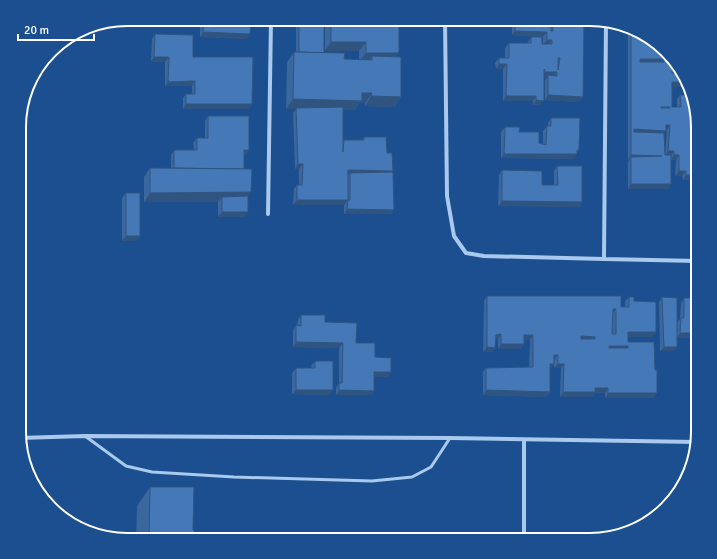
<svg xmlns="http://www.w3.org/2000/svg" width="717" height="559" font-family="Signika,sans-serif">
<rect width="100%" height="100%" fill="#1b4f8f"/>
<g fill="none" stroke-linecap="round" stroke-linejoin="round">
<path stroke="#a9c9ee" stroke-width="3" d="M85 436 126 466 152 472 234 477 372 481 412 477 431 467 450 438"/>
<g stroke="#a9c9ee" stroke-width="4">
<path d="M445 19 447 196 454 236 466 253 484 256 604 259"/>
<path d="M606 21 604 259 698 261"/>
<path d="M268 214 271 19"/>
<path d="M19 438 85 436 450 438 697 442"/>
<path d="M524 540V440"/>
</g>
</g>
<g fill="#3a679d" fill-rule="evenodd">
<path d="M200 19H251L247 39 200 37Z"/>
<path d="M296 19H324V53L344 59H359V51H325V20L326 19H399L396 57 401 97 394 107 365 106V103L360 102 355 110H343V141L344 140H362L364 137 387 153 392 172 394 210 391 214H344V205H293L294 189 297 185H299V169H295L293 113 296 109H286L287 62 294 52H296Z"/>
<path d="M512 19H551V21L552 19H584L583 97 579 102 545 100V80L547 77H544L540 105H533V101H503V69H496L495 63 499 58H505V48L509 43H527L531 37 542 44H543V37L512 35Z"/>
<path d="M630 27 661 46 686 81 682 87H672V107H677V99L680 95 696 177 694 180H683L682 176H675L676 160H671V156V184L668 189H628V162L629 160H628V31ZM666 130H667L665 155 664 133Z"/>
<path d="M155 34 193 57 252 104 249 109H183V98L186 94H192V86H165V62L151 61 152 39Z"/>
<path d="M208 116 245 155H244V169L248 197 245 217H218V202H144V177L150 168H171V155L174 150H194L193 143 197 138H205V121Z"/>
<path d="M551 118 577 153 574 159 501 158V132L505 127 519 132 539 143 543 144V131L547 126H548V123Z"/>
<path d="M557 166 582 202 579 207 498 206 499 175 502 170 542 185H554V171Z"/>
<path d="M126 193 140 236 136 241H122V198Z"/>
<path d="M487 296 621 307H625V301L629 297 634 301 656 332 652 337H628V342L654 398H605V393H595L592 397H560L561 368H554V360L551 368H550V392L546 397 483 395V372L486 368 529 367 530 340H524V344L520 349H498V339H495L492 352H483L484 301Z"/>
<path d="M662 297 677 347 673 351H660L659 302Z"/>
<path d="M684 298 698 338H677V323L680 319 681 303Z"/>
<path d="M301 315 325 322 356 343 375 357 388 377H374V391L371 395H336V388L339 384V348L293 347V330L296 325H297L298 320Z"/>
<path d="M315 361 333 390 329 395 292 394V373L296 368H312L311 366Z"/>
<path d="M150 487 193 530 195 540H136L137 506Z"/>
</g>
<g fill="#305480">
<path d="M515 31 547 32 543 37 512 35Z"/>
<path d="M203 32 250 34 247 39 200 37Z"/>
<path d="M547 40H552L549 45H543Z"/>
<path d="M331 42H366L359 51H325Z"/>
<path d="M366 53H399L393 62 372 60V56L368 62H359Z"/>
<path d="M154 57H169L165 62 151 61Z"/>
<path d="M640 59H664L661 64H636Z"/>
<path d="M499 64H507L503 69H496Z"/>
<path d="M545 72H557L554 77 548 75 547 77H542Z"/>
<path d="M195 81 192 86H165L168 82Z"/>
<path d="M672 82H685L682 87H669Z"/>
<path d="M362 93H372L365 103 360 102 355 110 286 109 293 99Z"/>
<path d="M548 95 583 97 579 102 545 100Z"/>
<path d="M371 96 401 97 394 107 365 106Z"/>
<path d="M506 96H536L533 101H503Z"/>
<path d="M536 100 544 101 540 105H533Z"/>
<path d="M186 104H252L249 109H183Z"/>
<path d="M666 125H670L667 130H663Z"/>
<path d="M634 129 666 131 663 136 631 134Z"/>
<path d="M244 150H249L245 155H241Z"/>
<path d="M577 150H579L574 159 501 158 504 154Z"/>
<path d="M668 151H674L671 156H665Z"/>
<path d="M631 155 662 156 631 157 629 160H628Z"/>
<path d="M674 155H679L676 160H671Z"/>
<path d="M298 164H303L299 169H295Z"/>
<path d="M348 170 393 171 390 175 350 173 348 175Z"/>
<path d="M679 171H686L682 176H675Z"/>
<path d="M698 173V177H696L694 180H683L686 175Z"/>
<path d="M631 184H671L668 189H628Z"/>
<path d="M251 192 245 201 222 197 218 202H144L150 193Z"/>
<path d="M297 200H348L344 205H293Z"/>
<path d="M502 201 582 202 579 207 498 206Z"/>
<path d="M347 209 394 210 391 214H344Z"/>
<path d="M222 212H248L245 217H218Z"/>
<path d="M126 236H140L136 241H122Z"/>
<path d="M613 309H616L613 313Z"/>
<path d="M628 332H656L652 337H625Z"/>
<path d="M680 333H698V338H677Z"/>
<path d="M501 334 498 339H492L496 335Z"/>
<path d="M524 335H533L530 340H520Z"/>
<path d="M581 336 595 337 592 341H577Z"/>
<path d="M296 342 343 343 339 348 293 347Z"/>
<path d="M501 344H524L520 349H498Z"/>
<path d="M609 346H628L625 351H606Z"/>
<path d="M487 347 495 348 492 352H483Z"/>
<path d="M664 347H677L673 351H660Z"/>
<path d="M554 355H558L554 360Z"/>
<path d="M550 364H554L551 368H547Z"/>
<path d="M558 364H564L561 368H554Z"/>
<path d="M374 372H391L388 377H371Z"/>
<path d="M595 388H608L605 393H595L592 397H560L563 392Z"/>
<path d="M296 390H333L329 395 292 394Z"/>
<path d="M339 390 374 391 371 395H336Z"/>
<path d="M486 390 550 392 546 397 483 395Z"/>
<path d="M608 393H657L654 398H605Z"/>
</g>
<g fill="#4478b7" stroke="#305480" fill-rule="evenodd">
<path d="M204 19H251L250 34 203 32Z"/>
<path d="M299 19H324V53L299 52Z"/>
<path d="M331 19H399V53H366V42H331Z"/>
<path d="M516 19H551V31H553V19H584L583 97 548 95V75L557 76V72H545L544 69V101L536 100V96H506L507 64H499V58H509V43H531V37H542V44H552V40H547V32L515 31ZM558 58H560L558 70Z"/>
<path d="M631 27 661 46 673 62 672 73H674V64L686 80 685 82H672V107H681L680 95H691L698 127V173H697V175H686V171H679V155H674V151H668L670 125H666V131L634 129V132L664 133 665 155H671V184H631V157L662 156 631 155ZM640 59H664V62H640ZM661 107H670V108H661Z"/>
<path d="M155 34 193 35V57H253L252 104H186V94H195V81L168 82 169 57H154Z"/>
<path d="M294 52 345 53 344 59 372 60V56L401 57V97L371 96 372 93H362V101L293 99Z"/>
<path d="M343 107V152L344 140H364V137H386L387 153H392L393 171 348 170V200H297V185H302L303 164H298L296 108Z"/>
<path d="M208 116H249V150H244V169L174 168V150H197V138H208Z"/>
<path d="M551 118H580L579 150H577V154H504L505 127H520L519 132H539V143L546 145 547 126H551Z"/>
<path d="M557 166H582V202L502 201V170L542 171V185H558Z"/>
<path d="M150 168 252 169 251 192 150 193Z"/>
<path d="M393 172 394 210 347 209 348 200H350V173Z"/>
<rect x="126" y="193" width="14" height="43"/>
<path d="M248 196V212H222V197Z"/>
<path d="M487 296H621V307H629V297H634V301L656 302V332H628V342H654L655 370H657V393H608V388H595V392H563L564 364H558V355H554V364H550V392L486 390V368L533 367V335H524V344H501V334L496 335 495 348 487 347ZM613 309H616V334H612ZM581 336 595 337V339H581ZM609 346H628V348H609Z"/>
<path d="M662 297 677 298V347H664Z"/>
<path d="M684 298H698V333H680L681 318H684Z"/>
<path d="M301 315H325V322L357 323 356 343H375V357L391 358V372H374V391L339 390V383H342L343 343 296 342V325L301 326Z"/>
<path d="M315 361H333V390H296V368H315Z"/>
<path d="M150 487H194L193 530 195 532V540H149Z"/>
</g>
<path d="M0 0H717V559H0ZM127 26H590A101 101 0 0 1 691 127V432A101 101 0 0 1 590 533H127A101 101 0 0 1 26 432V127A101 101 0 0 1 127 26Z" fill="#1b4f8f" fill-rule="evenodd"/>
<path fill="none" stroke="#fff" stroke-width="2" d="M127 26H590A101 101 0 0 1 691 127V432A101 101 0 0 1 590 533H127A101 101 0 0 1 26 432V127A101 101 0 0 1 127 26Z"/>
<path d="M18 34v6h76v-6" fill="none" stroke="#ffffff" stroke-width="2"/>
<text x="24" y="34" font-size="12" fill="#ffffff" stroke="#1b4f8f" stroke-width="3" paint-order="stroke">20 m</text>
</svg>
